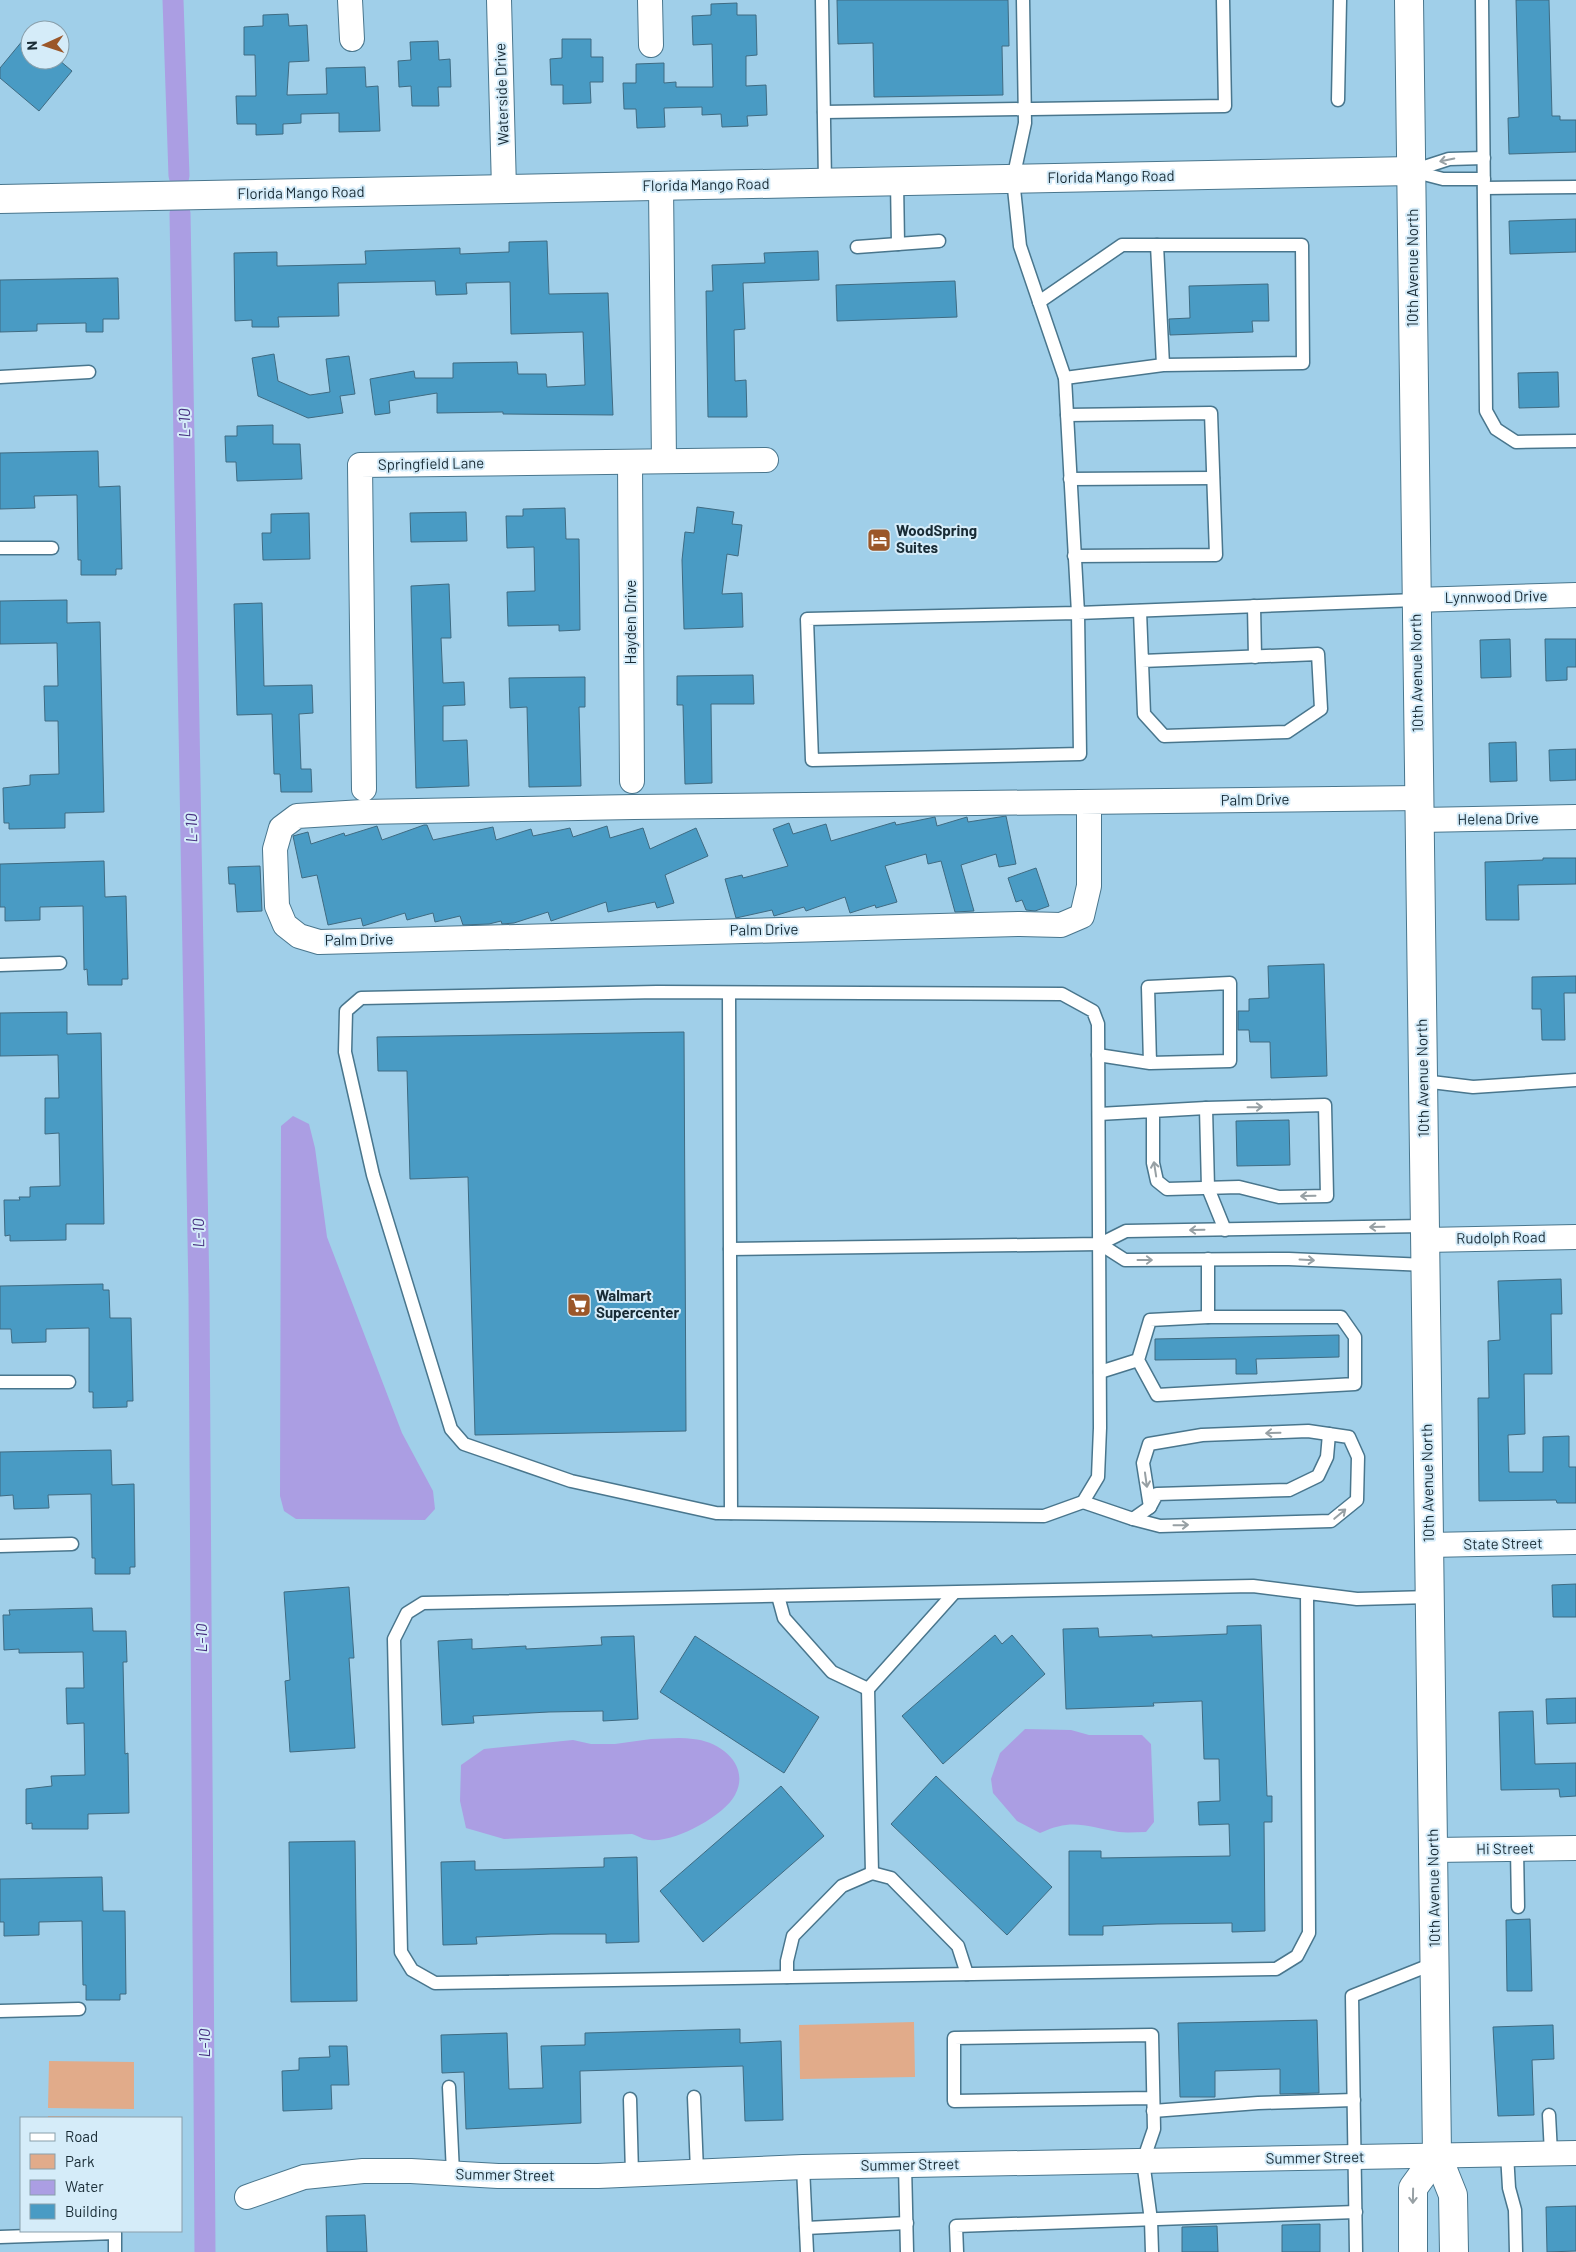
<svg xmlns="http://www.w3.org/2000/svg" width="1576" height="2252" font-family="Barlow,sans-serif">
<rect width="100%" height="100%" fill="#a0cfe9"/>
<g fill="#e1ab8a">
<path d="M914 2022 915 2077 800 2079 799 2025Z"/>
<path d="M49 2061 134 2062V2109L48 2108Z"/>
<path d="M48 2116 134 2117V2118H48Z"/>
</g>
<g fill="#ab9ee3">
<path d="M293 1116 309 1124 315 1148 327 1237 402 1433 433 1491 435 1509 425 1520 296 1519 284 1511 280 1496 281 1126Z"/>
<path d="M1025 1729 1071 1730 1089 1735H1142L1151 1744 1154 1822 1146 1832C1137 1832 1127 1833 1119 1832 1085 1826 1072 1818 1040 1833L1017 1821 993 1793 991 1779 1000 1753Z"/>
<path d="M651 1739C665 1739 679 1737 693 1739 720 1741 751 1765 735 1795 724 1816 674 1843 650 1840 644 1840 638 1836 632 1834L504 1839 466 1828 460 1801 461 1765 484 1749 573 1740 591 1744H615Z"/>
</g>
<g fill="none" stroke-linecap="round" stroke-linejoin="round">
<g stroke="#ab9ee3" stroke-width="21">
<path d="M173 0 179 176"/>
<path d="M180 213 199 1295 205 2252"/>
</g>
</g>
<g fill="#499bc4" stroke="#3f6b82">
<path d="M837 0H1008L1009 46H1002L1003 95 874 97 873 43 838 44Z"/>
<path d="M1516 0H1549L1552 116H1560V120H1576V152L1509 154 1508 118 1519 117Z"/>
<path d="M737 3V15H756L757 55 746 56V86L766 85 767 115 747 116 748 126 722 127 721 114 702 115V107L664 108 665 127 637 128 636 109H624L623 83H636V64L664 63V83L676 82V87H713L712 44 693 45 692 16 711 15V4Z"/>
<path d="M288 14 289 26 307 25 309 61 289 62 287 95 327 94 326 68 365 67 366 87 378 86 380 131 339 132V113L301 114V123L283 124V134L256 135V124H237L236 96H256L255 55H244V27L263 26V15Z"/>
<path d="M28 34 30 36V60H59L72 71 39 111 0 78V68Z"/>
<path d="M562 39H591V57H603V82H590L591 103 563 104V85H551L550 59 562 58Z"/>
<path d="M438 41 439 60 450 59 451 87H438L439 106H412L411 86 399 87 398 61 411 60 410 42Z"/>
<path d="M1576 219V252L1510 254 1509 221Z"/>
<path d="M547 241 549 294 608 293 613 415 503 414V412L437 413V393L389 401 390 413 375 415 370 379 414 371 415 378H453V363L517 362 518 374H546L547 387 585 385 583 332 511 334 510 282 466 283 467 294 436 295 435 281 338 283 339 316 278 317 279 327H252V320L235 321 234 253 277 252V266L366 264 365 251 460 248V254L509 252V242Z"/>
<path d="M818 251 819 280 743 283 745 329 734 330 735 381 746 380 747 417H708L706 291H713L712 265 765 263 764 253Z"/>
<path d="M118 278 119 319H103V332H86V323L37 324V331L0 332V280Z"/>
<path d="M955 281 957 317 837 321 836 285Z"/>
<path d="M1268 284 1269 321H1252L1253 332 1170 335 1169 319 1190 318 1189 286Z"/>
<path d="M274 354 278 381 310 395 330 392 326 359 349 356 355 394 340 396 343 413 308 418 258 396 252 358Z"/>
<path d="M1558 372 1559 407 1519 408 1518 373Z"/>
<path d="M273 425V444H300L302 479 237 481 236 462H226L225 436H237V426Z"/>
<path d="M98 451 99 487 120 486 122 569H116V575H81V560H78L77 495 34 496 35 508 0 509V453Z"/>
<path d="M697 507 734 512 732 524 742 525 738 556 727 554 722 594 742 593 743 627 684 629 682 560 685 532 694 533Z"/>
<path d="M565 508 566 539H579L580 630 559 631V625L508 626 507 592 535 591 534 547 507 548 506 516H523V509Z"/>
<path d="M466 512 467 541 411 542 410 513Z"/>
<path d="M309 513 310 559 263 560 262 533H271V514Z"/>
<path d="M449 584 451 638H441L443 683 464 682 465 705 443 706V741L467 740 469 786 416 788 411 586Z"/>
<path d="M67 600V623L100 622 104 812 65 813V828L9 829V823H4L3 788 30 785V775L59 774 58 721H45L44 686H58L57 643 0 644V601Z"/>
<path d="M262 603 264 686 312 685 313 713 299 714 301 769H311L312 792H281L280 774H274L272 714 237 715 234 604Z"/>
<path d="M1510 639 1511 677 1481 678 1480 640Z"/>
<path d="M1545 639H1576V667H1567V680L1546 681Z"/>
<path d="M753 675 754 704H711L712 783 685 784 683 705H677V676Z"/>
<path d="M585 677V707H579L581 786 529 787 527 707 510 708 509 678Z"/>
<path d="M1516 742 1517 781 1490 782 1489 743Z"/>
<path d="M1576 749V780L1550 781 1549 750Z"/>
<path d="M1006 816 1016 864 999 867 996 854 961 865 974 911 955 912 941 861 928 864 926 854 885 866 897 902 876 908 875 905 850 913 845 897 806 911 804 907 774 916 772 910 736 918 725 879 742 875 743 878 788 866 773 829 789 823 793 834 826 824 831 841 895 822 896 825 935 817 937 826 967 817 968 822Z"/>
<path d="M424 825H427L433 840 493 827 496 840 531 829 533 836 570 828 573 837 607 826 610 838 643 828 650 849 696 828 708 856 665 875 674 903 657 908 655 902 608 912 606 902 551 921 548 912 514 923 502 924 501 921 489 924 463 925 460 916 435 922 433 913 407 920 405 913 363 926 361 918 328 925 317 875 302 878 293 836 308 832 311 844 344 833 345 836 377 826 382 840Z"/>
<path d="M1543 858H1576V884L1518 885 1519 920H1486L1485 862 1543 860Z"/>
<path d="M104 861 105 897 126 896 128 979H122V985H88L87 969 84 970 83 906 40 907V920L5 921V907H0V864Z"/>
<path d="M260 866 262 911 237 912 235 884H229L228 867Z"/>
<path d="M1036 868 1049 906 1035 911 1026 910 1022 900 1016 902 1008 878Z"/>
<path d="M1324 964 1327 1076 1271 1078 1270 1042H1250L1249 1030H1238V1011H1249V999L1269 998 1268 966Z"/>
<path d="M1576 976V993H1564L1565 1040H1542L1541 1009H1532V977Z"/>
<path d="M67 1012V1034L101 1033 104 1224H66V1240L10 1241V1235L5 1236 4 1200H20L19 1197H30V1187L60 1186 59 1133 45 1134V1098H59L58 1055 0 1056V1013Z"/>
<path d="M684 1032 686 1431 475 1435 468 1177 410 1179 407 1071H378L377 1037Z"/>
<path d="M1289 1120 1290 1165 1237 1166 1236 1121Z"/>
<path d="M1561 1279 1562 1314H1551L1552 1374H1524L1525 1434 1508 1435 1509 1472H1543V1437L1569 1436V1467H1576V1503H1557L1556 1500 1479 1501 1478 1398H1489L1488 1341 1500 1340 1498 1281Z"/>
<path d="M103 1284V1290H109L110 1318H131L133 1401H127V1407L93 1408V1392H89V1328L46 1329V1342L12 1343 11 1329H0V1286Z"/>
<path d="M1339 1335V1357L1256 1359 1257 1374H1236V1359L1155 1360V1339Z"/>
<path d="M111 1450 112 1485 134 1484 135 1567H130V1574H95V1558H92L91 1494 48 1495 49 1508 14 1509 13 1495 0 1496V1452Z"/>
<path d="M1576 1584V1617H1553L1552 1585Z"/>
<path d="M349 1587 354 1658H349L355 1748 290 1752 285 1681 290 1680 284 1592Z"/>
<path d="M92 1608 93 1631H126L127 1662H123L125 1754 128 1753 129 1813 88 1814V1829H32V1823L26 1824V1789L52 1786 51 1776 85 1775 84 1723 67 1724 66 1688H84L83 1652 19 1653V1649L4 1650 3 1615H10L9 1610Z"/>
<path d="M1261 1625 1267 1796H1272V1822H1264L1265 1931 1232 1932V1923L1157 1924 1103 1926V1935H1069V1851H1101V1858L1230 1856 1229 1824 1199 1825 1198 1802 1220 1801 1219 1759H1204L1202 1701 1153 1703 1154 1706 1066 1709 1063 1629 1098 1628 1099 1637 1152 1635V1637L1227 1634V1626Z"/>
<path d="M995 1635 1002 1644 1012 1635 1045 1674 943 1764 902 1716Z"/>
<path d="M634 1636 638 1719 603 1721V1711L549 1712 473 1716 474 1723 442 1725 438 1641 472 1639V1649L526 1646V1649L602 1645 601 1637Z"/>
<path d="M695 1636 819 1717 784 1773 660 1692Z"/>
<path d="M1576 1698V1723L1547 1724 1546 1699Z"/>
<path d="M1533 1711 1535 1764 1576 1763V1796L1560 1797 1559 1789 1501 1790 1499 1712Z"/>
<path d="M936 1776 1052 1887 1007 1935 891 1824Z"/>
<path d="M781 1786 824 1836 703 1942 660 1891Z"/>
<path d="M355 1841 357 2001 291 2002 289 1842Z"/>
<path d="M637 1857 639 1942 606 1943V1934H551L476 1937 477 1944 443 1945 441 1862 475 1861V1870L529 1869 604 1867V1858Z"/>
<path d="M102 1877 103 1911H125L126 1994H120V2000H86V1985H83L82 1921 39 1922V1935L4 1936V1922H0V1879Z"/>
<path d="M1530 1919 1532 1991H1507L1506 1920Z"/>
<path d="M1317 2020 1319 2093 1280 2094V2069L1215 2071V2097H1180L1178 2023Z"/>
<path d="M1553 2025 1554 2059 1532 2060 1534 2115 1498 2116 1493 2027Z"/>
<path d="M740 2029V2043L781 2041 783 2120 745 2121 743 2066 580 2071 581 2123 466 2129 464 2072 442 2073 441 2035 507 2033 509 2089 543 2088 541 2046 585 2045V2033Z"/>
<path d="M329 2046H347L349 2085H331L332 2109 283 2111 282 2071 299 2070V2058L330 2057Z"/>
<path d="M1576 2206V2251L1547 2252 1546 2207Z"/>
<path d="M365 2215 367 2252H327L326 2216Z"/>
<path d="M1320 2224V2252H1282V2225Z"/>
<path d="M1217 2226 1218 2252H1182V2227Z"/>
</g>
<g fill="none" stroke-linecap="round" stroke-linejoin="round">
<g stroke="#49768d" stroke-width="15">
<g id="lane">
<path d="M822 0 825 182"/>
<path d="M1023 0 1025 123 1013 179 1020 246 1065 378 1078 613 1080 754 812 760 807 619 1078 613 1416 600"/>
<path d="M1482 0 1486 411 1496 429 1516 442 1576 441"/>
<path d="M1338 100 1340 0"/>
<path d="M824 112 1225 106 1223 0"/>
<path d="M1412 171 1449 159 1484 158"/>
<path d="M1412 171 1443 179H1484"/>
<path d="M897 181 898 244"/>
<path d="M1484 188 1576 187"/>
<path d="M857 247 939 241"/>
<path d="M1039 302 1122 245H1157"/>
<path d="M0 377 89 372"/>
<path d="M1065 378 1163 365 1303 363 1302 245H1157L1163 365"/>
<path d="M1067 415 1211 413 1216 555 1074 556"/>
<path d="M1070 479 1213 478"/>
<path d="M0 548H52"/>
<path d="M1254 606 1255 657"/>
<path d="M1140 611 1144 714 1164 736 1287 732 1321 709 1318 654 1142 661"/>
<path d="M0 965 60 963"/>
<path d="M657 992 1062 994 1093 1011 1098 1024 1100 1428 1098 1477 1083 1502 1044 1516 716 1513 571 1481 464 1444 451 1429 373 1175 345 1052 346 1011 361 998Z"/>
<path d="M729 993 731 1513"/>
<path d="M1098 1055 1150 1063 1230 1061V983L1148 987 1150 1063"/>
<path d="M1423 1081 1473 1087 1576 1080"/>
<path d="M1206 1108 1208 1188 1225 1230"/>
<path d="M1099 1114 1206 1108 1325 1105 1327 1196 1279 1197 1239 1187 1167 1189 1157 1181 1153 1163V1111"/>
<path d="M1100 1244 1125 1260 1289 1259 1426 1265"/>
<path d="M730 1249 1100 1244 1126 1231 1425 1226"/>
<path d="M1208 1317V1259"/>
<path d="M1100 1372 1138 1360 1150 1320 1208 1317H1341L1355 1337V1384L1157 1395 1138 1360"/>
<path d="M0 1382H69"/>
<path d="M1083 1502 1133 1519 1150 1507 1157 1494 1289 1490 1318 1476 1327 1457 1329 1434"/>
<path d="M1133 1519 1160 1526 1331 1521 1357 1500 1358 1457 1349 1437 1308 1431 1202 1435 1149 1444 1143 1463 1150 1507"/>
<path d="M0 1546 72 1544"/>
<path d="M1307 1593 1309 1933 1297 1956 1276 1969 435 1983 412 1970 401 1952 394 1639 407 1613 423 1603 1253 1586 1357 1599 1430 1597"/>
<path d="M778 1596 784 1618 832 1672 868 1689 954 1593"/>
<path d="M868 1689 872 1873"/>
<path d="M1517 1849 1518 1907"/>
<path d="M787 1977V1961L793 1936 842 1886 872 1873 891 1878 958 1946 967 1974"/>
<path d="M0 2011 79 2009"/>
<path d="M449 2087 453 2173"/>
<path d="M694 2097 697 2171"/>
<path d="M630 2099 632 2174"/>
<path d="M1153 2111 1258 2103 1354 2100"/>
<path d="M1549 2115 1551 2153"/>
<path d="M1507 2154 1509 2188 1515 2210 1516 2252"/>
<path d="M905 2165 907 2252"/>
<path d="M803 2167 807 2252"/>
<path d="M806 2228 907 2223"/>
<path d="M0 2237 115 2233V2252"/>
<path d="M957 2252 956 2226 1356 2212"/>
<path d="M1152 2252 1151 2220 1143 2161 1154 2129 1152 2035 954 2038V2101L1153 2098"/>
<path d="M1356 2252 1352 1996 1435 1963"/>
</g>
</g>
<g stroke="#49768d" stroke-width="26">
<g id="street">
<path d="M350 0 352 39"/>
<path d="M499 0 504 189"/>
<path d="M650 0 651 45"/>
<path d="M661 186 664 461"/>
<path d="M630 462 632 781"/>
<path d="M1416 600 1576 595"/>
<path d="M364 789 360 465 766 460"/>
<path d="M1089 802V886L1082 916 1061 925 1020 924 319 942 299 936 285 925 277 906 275 849 281 828 297 816 363 812 634 807 1420 798"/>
<path d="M1420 820 1576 817"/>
<path d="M1425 1240 1576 1237"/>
<path d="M1429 1545 1576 1542"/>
<path d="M1433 1850 1576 1848"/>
<path d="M247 2197 304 2177 363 2171H411L498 2176H598L803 2167 1576 2153"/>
</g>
</g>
<g stroke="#49768d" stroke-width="30">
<g id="secondary">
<path d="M1409 0 1437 2155 1453 2195 1454 2252"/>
<path d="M0 199 1412 171"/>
<path d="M1413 2252V2188L1437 2155"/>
</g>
</g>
<use href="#lane" stroke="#fff" stroke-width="12"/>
<use href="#street" stroke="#fff" stroke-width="24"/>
<use href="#secondary" stroke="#fff" stroke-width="28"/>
</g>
<defs><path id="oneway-shaft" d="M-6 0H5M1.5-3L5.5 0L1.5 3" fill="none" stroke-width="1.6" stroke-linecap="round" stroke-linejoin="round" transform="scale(1.25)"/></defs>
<g stroke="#97a0a4">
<use href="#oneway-shaft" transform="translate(1447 160) rotate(168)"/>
<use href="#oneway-shaft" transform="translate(1255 1107) rotate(-1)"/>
<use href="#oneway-shaft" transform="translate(1155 1169) rotate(-99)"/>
<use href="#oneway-shaft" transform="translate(1308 1196) rotate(179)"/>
<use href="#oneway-shaft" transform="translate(1377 1227) rotate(179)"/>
<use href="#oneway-shaft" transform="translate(1197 1230) rotate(179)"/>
<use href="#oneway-shaft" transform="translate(1145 1260)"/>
<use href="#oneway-shaft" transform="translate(1307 1260) rotate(3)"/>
<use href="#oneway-shaft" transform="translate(1273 1433) rotate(178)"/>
<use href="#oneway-shaft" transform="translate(1146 1480) rotate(82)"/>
<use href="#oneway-shaft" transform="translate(1340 1514) rotate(-40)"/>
<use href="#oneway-shaft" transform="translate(1181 1525) rotate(-1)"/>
<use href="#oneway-shaft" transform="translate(1413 2196) rotate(91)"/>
</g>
<defs>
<g id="hotel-square" transform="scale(1.25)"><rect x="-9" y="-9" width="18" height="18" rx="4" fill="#9b5729" stroke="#d5ecf9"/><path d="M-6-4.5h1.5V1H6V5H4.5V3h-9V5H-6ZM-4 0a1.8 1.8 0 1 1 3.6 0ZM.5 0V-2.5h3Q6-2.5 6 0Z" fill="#fff"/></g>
<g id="supermarket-square" transform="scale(1.25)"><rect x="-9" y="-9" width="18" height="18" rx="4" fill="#9b5729" stroke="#d5ecf9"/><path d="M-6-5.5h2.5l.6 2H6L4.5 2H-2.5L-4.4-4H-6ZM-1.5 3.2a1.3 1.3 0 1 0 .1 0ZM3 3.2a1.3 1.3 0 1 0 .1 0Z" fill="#fff"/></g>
</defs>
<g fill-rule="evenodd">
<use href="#hotel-square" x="879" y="540"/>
<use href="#supermarket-square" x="579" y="1305"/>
</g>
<g text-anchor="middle" stroke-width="4" stroke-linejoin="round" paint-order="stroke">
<g font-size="15" fill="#182b35" stroke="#d5ecf9">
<text transform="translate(502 94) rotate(-92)" y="5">Waterside Drive</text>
<text transform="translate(1111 177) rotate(-1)" y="5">Florida Mango Road</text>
<text transform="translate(706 185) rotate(-1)" y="5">Florida Mango Road</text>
<text transform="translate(301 193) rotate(-1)" y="5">Florida Mango Road</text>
<text transform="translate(1413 268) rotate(-90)" y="5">10th Avenue North</text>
<text transform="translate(431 464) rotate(-1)" y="5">Springfield Lane</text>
<text transform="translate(1496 597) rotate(-1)" y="5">Lynnwood Drive</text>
<text transform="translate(631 622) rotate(-90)" y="5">Hayden Drive</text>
<text transform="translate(1417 673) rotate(-91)" y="5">10th Avenue North</text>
<text transform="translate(1255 800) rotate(-1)" y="5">Palm Drive</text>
<text transform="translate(1498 819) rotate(-1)" y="5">Helena Drive</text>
<text transform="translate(764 930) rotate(-1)" y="5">Palm Drive</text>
<text transform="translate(359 940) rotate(-1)" y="5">Palm Drive</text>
<text transform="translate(1423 1078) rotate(-91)" y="5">10th Avenue North</text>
<text transform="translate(1501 1238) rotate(-1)" y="5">Rudolph Road</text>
<text transform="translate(1428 1483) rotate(-91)" y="5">10th Avenue North</text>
<text transform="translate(1503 1544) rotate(-1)" y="5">State Street</text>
<text transform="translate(1505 1849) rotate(-1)" y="5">Hi Street</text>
<text transform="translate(1434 1888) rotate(-91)" y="5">10th Avenue North</text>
<text transform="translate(1315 2158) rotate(-1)" y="5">Summer Street</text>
<text transform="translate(910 2165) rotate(-1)" y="5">Summer Street</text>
<text transform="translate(505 2175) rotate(1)" y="5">Summer Street</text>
</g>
<g font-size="15" font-weight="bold" fill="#182b35" stroke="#d5ecf9" text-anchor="start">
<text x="896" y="536">WoodSpring<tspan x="896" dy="17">Suites</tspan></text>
<text x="596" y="1301">Walmart<tspan x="596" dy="17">Supercenter</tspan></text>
</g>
<g font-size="16" font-style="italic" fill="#473080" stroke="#d5ecf9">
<text transform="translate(184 423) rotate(-91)" y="6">L-10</text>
<text transform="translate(191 828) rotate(-91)" y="6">L-10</text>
<text transform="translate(198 1233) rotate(-91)" y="6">L-10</text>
<text transform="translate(201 1638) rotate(-90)" y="6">L-10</text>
<text transform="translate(204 2043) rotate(-90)" y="6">L-10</text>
</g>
</g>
<rect x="20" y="2117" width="162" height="115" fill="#d5ecf9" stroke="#899fab"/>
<rect x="30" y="2133" width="25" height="8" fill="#ffffff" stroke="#899fab"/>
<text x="65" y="2142" font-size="15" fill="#182b35">Road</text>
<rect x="30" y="2154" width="25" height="15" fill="#e1ab8a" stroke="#899fab"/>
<text x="65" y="2167" font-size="15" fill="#182b35">Park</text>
<rect x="30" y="2180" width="25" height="15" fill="#ab9ee3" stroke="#899fab"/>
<text x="65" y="2192" font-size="15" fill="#182b35">Water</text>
<rect x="30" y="2204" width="25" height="15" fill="#499bc4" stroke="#899fab"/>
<text x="65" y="2217" font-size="15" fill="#182b35">Building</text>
<g transform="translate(45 45) rotate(267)"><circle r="24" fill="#d5ecf9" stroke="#899fab"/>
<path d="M0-4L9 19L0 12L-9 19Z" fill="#9b5729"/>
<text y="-8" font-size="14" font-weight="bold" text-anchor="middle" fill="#182b35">N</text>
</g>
</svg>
